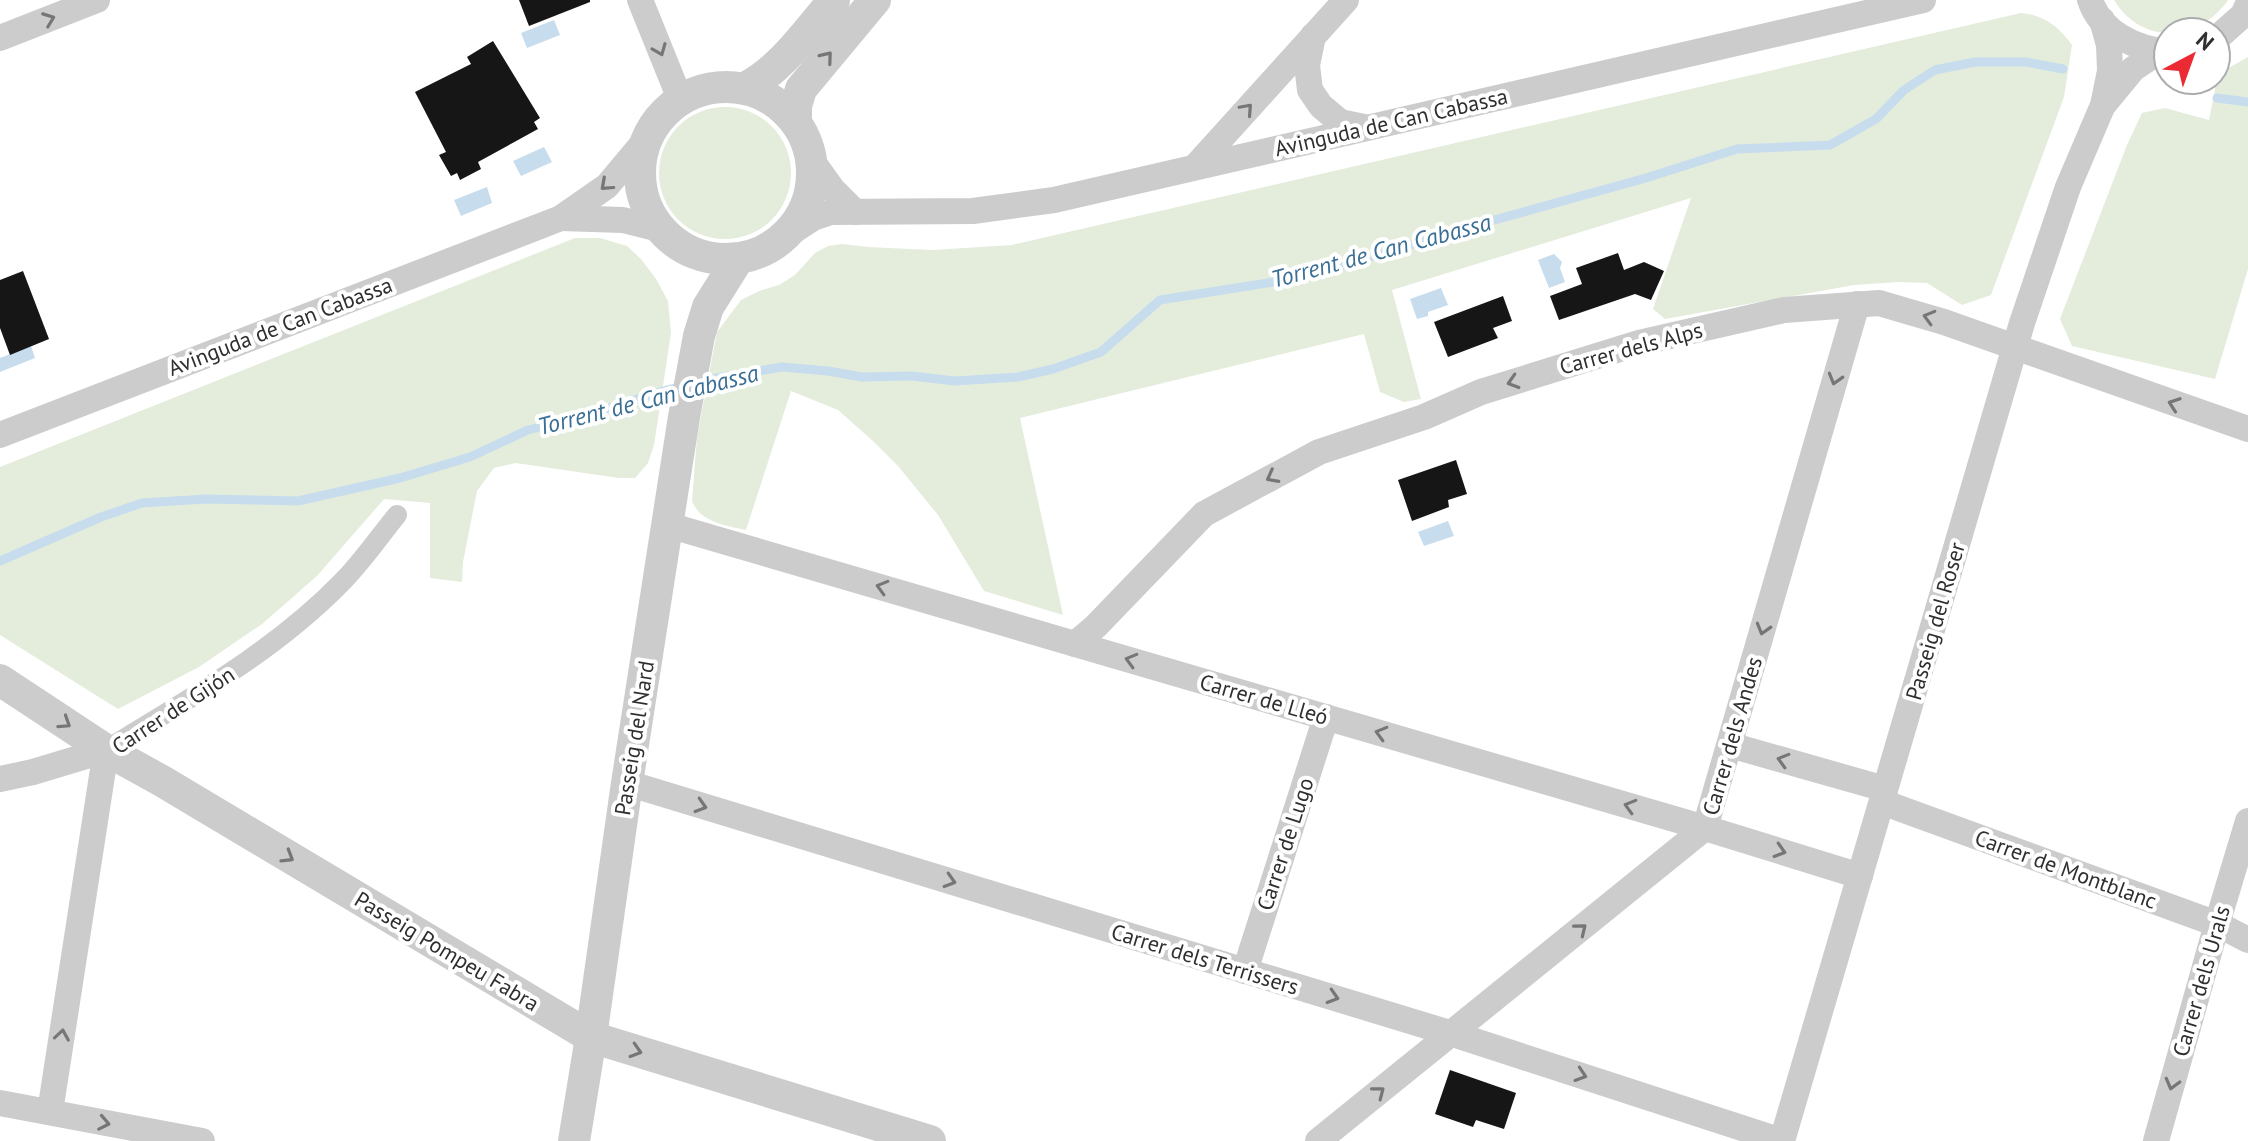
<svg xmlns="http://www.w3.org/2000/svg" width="2248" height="1141" font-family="'PT Sans',sans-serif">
<rect width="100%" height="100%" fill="#fff"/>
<g fill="#e4eddc">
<path d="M2114 0H2228C2199 42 2142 46 2114 0Z"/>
<path d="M2021 13C2044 15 2059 27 2072 45L2064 97 1991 295 1962 305 1927 283 1898 282 1854 285 1665 319 1653 309 1691 198 1392 290 1421 399 1404 402 1380 392 1364 334 1020 418 1063 615 984 591 938 515 898 466 873 441 838 410 791 391 746 530C725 525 701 523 692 501L697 437 717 332 741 300 759 291 779 285 795 275 815 253 828 246 842 244 868 247 932 250 1012 245Z"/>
<path d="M2248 57V269L2215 379 2072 346 2060 319 2127 145 2142 113 2165 108 2209 120 2218 74Z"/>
<circle cx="725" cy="173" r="66"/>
<path d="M575 238H600L627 246 641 259 656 279 668 301 671 333 654 445 648 463 635 478H619L516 463 494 468 477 491 463 562 462 582 430 578V503L384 499 317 576 262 624 199 667 118 709 0 635V467Z"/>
</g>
<g fill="#c7dded">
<path d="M554 20 560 35 527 48 521 33Z"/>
<path d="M544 147 552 162 521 176 513 161Z"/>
<path d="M487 187 492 203 461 216 454 200Z"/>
<path d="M1554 254 1562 262 1560 268 1565 282 1549 288 1538 260Z"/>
<path d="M1441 288 1448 305 1428 312V316L1417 319 1410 299Z"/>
<path d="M31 346 35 358 0 372V358Z"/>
<path d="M1448 521 1454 536 1424 546 1418 532Z"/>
</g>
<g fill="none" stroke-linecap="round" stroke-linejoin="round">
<g stroke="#c7dded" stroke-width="9">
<path d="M2217 98 2248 102"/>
<path d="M0 561 101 517 142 503 206 499 298 501 400 478 470 457 528 430 580 417 663 391 711 379 782 367 828 371 862 377 912 376 955 381 1018 377 1053 369 1101 352 1160 300 1305 277 1469 227 1646 178 1737 149 1830 145 1876 119 1904 90 1935 70 1975 62H2026L2063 69"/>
</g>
</g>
<g fill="#161616">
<path d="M519 0H590V2L529 26Z"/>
<path d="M493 41 540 118 534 122 538 129 478 162 481 169 460 180 457 173 451 176 439 155 446 152 415 92 471 64 467 57Z"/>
<path d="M1618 253 1624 270 1644 262 1664 271 1651 300 1635 294 1559 320 1550 296 1582 284 1576 268Z"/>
<path d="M23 271 49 339 10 355 0 328V280Z"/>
<path d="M1503 296 1512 321 1493 328 1498 338 1448 357 1434 322Z"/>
<path d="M1456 460 1467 494 1448 500 1449 507 1412 521 1398 480Z"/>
<path d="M1450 1070 1516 1093 1504 1129 1476 1120 1473 1127 1435 1114Z"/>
</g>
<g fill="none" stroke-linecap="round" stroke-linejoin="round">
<path stroke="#ccc" stroke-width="20" d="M106 750C188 699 274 652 342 582 362 562 379 537 397 515"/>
<g stroke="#ccc" stroke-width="26">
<path d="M640 0 680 99"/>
<path d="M2090 0C2101 33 2136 49 2168 52"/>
<path d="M1313 36 1307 65 1310 90 1321 106 1340 122 1364 127"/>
<path d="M0 38 97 0"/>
<path d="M2216 39 2243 15 2248 4"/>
<path d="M2105 103 2133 69 2160 51"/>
<path d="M813 162 833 190 855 212"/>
<path d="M1195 167 1346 0"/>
<path d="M561 218 623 220 659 229"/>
<path d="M793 231 813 218 831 212 973 211 1054 200 1923 0"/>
<path d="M0 435 561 218 607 186 643 143"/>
<path d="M668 525 1705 828 1860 876"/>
<path d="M1075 644 1096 626 1204 514 1319 452 1424 417 1481 392 1639 343 1784 310 1879 303 1944 322 2248 429"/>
<path d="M1730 745 1885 789"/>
<path d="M0 779 33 772 106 750 50 1112"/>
<path d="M627 783 1453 1034 1782 1141"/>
<path d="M1882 802 2217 924 2248 940"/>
<path d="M1245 971 1326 717"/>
<path d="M0 1103 202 1141"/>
<path d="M1318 1141 1705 828 1857 304"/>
<path d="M1782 1141 2022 323 2068 187 2103 105 2110 71 2109 45 2102 20"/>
<path d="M2156 1141 2217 924 2248 821"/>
</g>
<g stroke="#ccc" stroke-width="32">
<circle cx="726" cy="173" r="86"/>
<path d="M745 88C782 69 807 31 834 0"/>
<path d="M796 122V106L801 89 875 0"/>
<path d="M0 680 106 750 162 781 591 1037 930 1141"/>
<path d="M574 1141 591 1037 627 783 684 417 699 336 708 307 738 259"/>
</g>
</g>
<defs><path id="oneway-chevron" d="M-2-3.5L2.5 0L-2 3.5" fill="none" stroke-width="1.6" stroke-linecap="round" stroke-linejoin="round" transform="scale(2)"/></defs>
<g stroke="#767676">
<use href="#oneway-chevron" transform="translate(49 19) rotate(-21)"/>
<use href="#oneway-chevron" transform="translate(660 50) rotate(68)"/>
<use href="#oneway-chevron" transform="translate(827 57) rotate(-50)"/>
<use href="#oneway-chevron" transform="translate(1247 109) rotate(-48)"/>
<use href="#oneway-chevron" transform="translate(606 185) rotate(138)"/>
<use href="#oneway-chevron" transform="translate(1929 317) rotate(-164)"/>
<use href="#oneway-chevron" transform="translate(1835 379) rotate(106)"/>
<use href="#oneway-chevron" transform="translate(1513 382) rotate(163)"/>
<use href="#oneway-chevron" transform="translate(2174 404) rotate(-161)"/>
<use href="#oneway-chevron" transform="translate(1272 477) rotate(152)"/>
<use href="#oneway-chevron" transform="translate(882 587) rotate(-164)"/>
<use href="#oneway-chevron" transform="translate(1763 629) rotate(106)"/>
<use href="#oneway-chevron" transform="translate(1131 660) rotate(-164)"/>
<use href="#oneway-chevron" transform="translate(65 723) rotate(33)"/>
<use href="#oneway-chevron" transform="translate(1381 733) rotate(-164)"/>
<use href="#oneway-chevron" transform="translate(1783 760) rotate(-164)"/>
<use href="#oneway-chevron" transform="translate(701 806) rotate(17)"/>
<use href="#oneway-chevron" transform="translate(1630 806) rotate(-164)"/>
<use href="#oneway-chevron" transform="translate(1780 851) rotate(17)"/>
<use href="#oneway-chevron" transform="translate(288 857) rotate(31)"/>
<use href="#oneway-chevron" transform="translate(950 881) rotate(17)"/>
<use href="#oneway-chevron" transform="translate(1581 929) rotate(-39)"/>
<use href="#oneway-chevron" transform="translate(1333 997) rotate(17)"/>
<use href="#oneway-chevron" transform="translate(62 1035) rotate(-81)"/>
<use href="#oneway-chevron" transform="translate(636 1051) rotate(17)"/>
<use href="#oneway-chevron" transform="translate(1581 1075) rotate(18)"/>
<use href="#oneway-chevron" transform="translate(2172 1084) rotate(105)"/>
<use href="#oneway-chevron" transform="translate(1379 1092) rotate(-38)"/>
<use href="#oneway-chevron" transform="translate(104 1123) rotate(11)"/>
</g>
<g text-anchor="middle" stroke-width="8" stroke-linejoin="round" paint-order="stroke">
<g font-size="22" fill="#2f2f2f" stroke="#fff">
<text transform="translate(1391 122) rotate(-13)" y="8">Avinguda de Can Cabassa</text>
<text transform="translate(280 326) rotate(-21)" y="8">Avinguda de Can Cabassa</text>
<text transform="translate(1631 348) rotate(-15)" y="8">Carrer dels Alps</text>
<text transform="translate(1935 621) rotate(-74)" y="8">Passeig del Roser</text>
<text transform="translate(1264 699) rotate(16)" y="8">Carrer de Lleó</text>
<text transform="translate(173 710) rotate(-33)" y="8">Carrer de Gijón</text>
<text transform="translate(1732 736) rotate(-74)" y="8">Carrer dels Andes</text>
<text transform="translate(634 738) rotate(-81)" y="8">Passeig del Nard</text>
<text transform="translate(1285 844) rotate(-72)" y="8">Carrer de Lugo</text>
<text transform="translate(2066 869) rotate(20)" y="8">Carrer de Montblanc</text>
<text transform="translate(447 951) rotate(31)" y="8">Passeig Pompeu Fabra</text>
<text transform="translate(1205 959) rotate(17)" y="8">Carrer dels Terrissers</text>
<text transform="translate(2201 981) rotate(-74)" y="8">Carrer dels Urals</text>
</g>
<g font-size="24" font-style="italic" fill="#396e95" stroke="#fff">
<text transform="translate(1381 251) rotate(-15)" y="8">Torrent de Can Cabassa</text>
<text transform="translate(648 400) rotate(-14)" y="8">Torrent de Can Cabassa</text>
</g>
</g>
<g transform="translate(2192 56) rotate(41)"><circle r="38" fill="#ffffff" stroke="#acacac" stroke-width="2"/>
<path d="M0-6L14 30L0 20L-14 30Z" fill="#ec2a33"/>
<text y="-12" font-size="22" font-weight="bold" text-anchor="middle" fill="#2f2f2f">N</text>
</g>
</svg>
